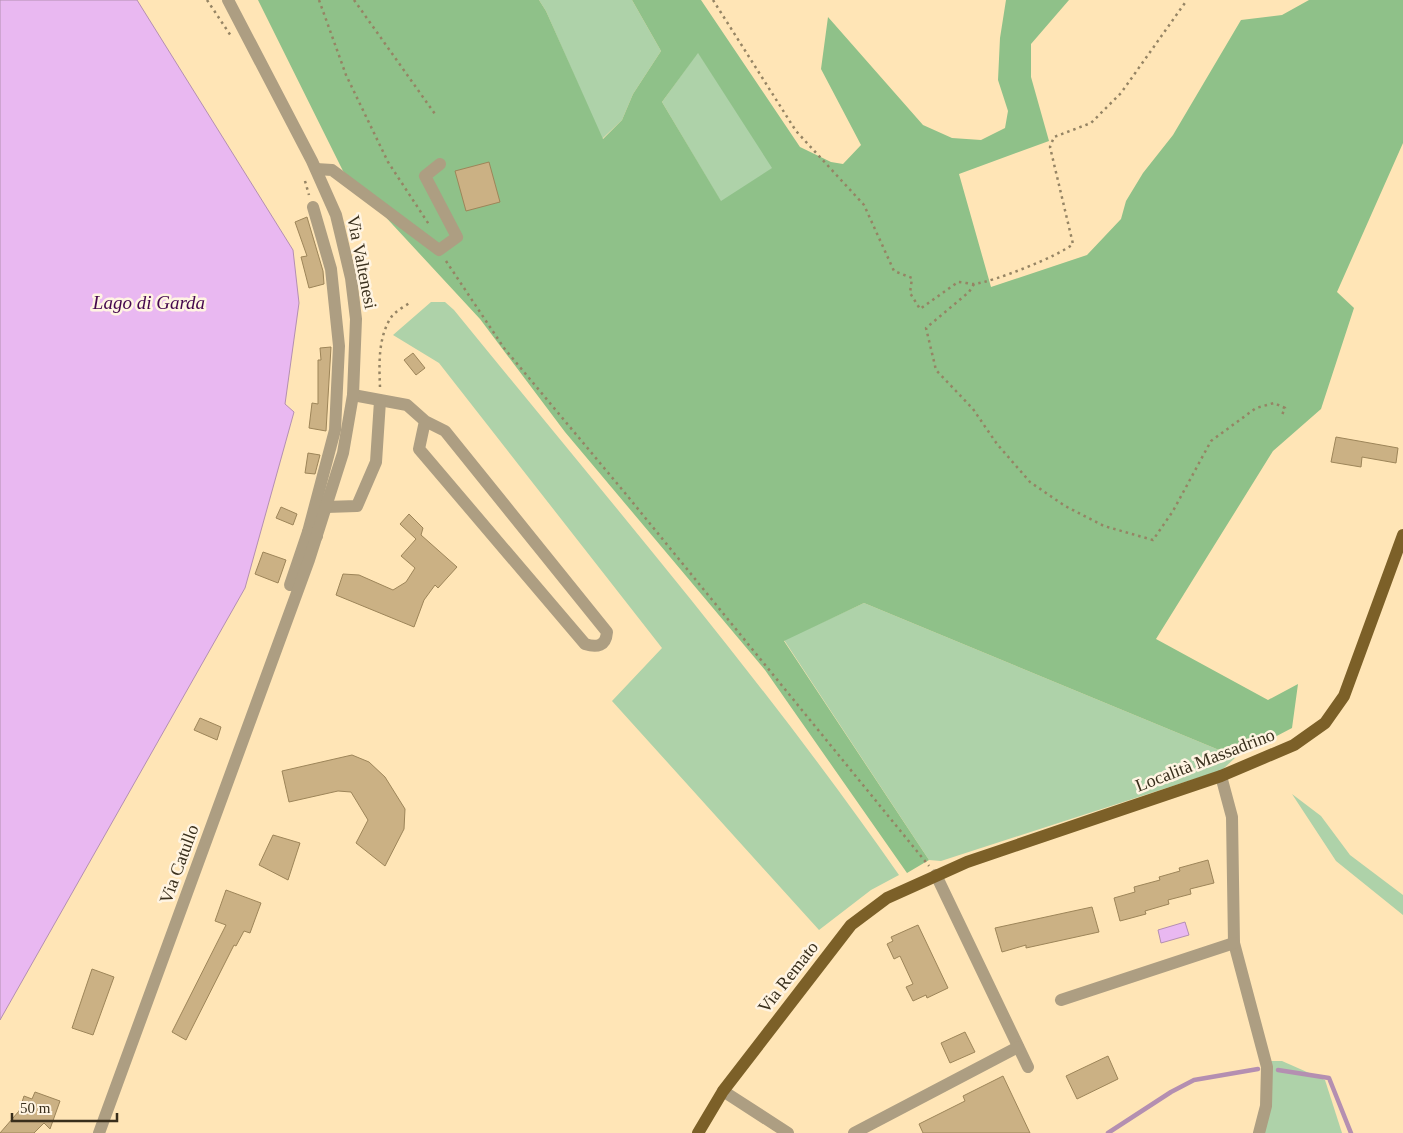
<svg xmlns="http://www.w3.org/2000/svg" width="1403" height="1133" font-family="'Times New Roman',serif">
<rect width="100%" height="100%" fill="#ffe5b6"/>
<g fill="#aed2a9">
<path d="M539 0H632L661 51 633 94 622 120 602 139 546 11Z"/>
<path d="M698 52 773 168 721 202 662 102Z"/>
<path d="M431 302H445L454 310C605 496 762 678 899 875L871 890 819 930 612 701 662 648 439 363 393 335Z"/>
<path d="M864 603 1236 757 1222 770 941 861 929 860 784 640Z"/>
<path d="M1292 794 1321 816 1350 855 1403 895V915L1336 861Z"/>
<path d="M1267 1061H1282L1325 1080 1342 1133H1262Z"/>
</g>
<path fill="#8fc189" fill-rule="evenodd" d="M258 0H539L546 11 603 139 622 120 633 94 661 51 632 0H701L800 147 831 162 843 164 861 145 821 69 828 17 923 125 952 138 981 140 1005 128 1008 111 998 80 1000 38 1006 0H1069L1031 44V77L1049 141 959 174 991 287 1087 255 1121 219 1126 201 1143 173 1173 135 1241 20 1282 15 1309 0H1403V143L1337 292 1354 308 1321 409 1273 451 1156 639 1268 700 1298 684 1292 728 1236 757 864 603 784 641 929 860 907 873 765 670 565 432 480 319 343 171ZM698 53 772 168 721 201 662 102Z"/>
<g fill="#e9b8f1" stroke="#b48fb1">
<path d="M0 0H137L293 250 299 303 285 404 294 412 245 588 0 1020Z"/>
<path d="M1185 922 1189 935 1161 943 1158 930Z"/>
</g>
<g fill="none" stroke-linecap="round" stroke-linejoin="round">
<g stroke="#b48fb1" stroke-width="4.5">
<path d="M1278 1070 1329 1078 1351 1133"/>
<path d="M1108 1133 1171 1092 1194 1080 1258 1069"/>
</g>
</g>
<g fill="#cbb184" stroke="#9d8559">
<path d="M489 162 500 202 466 211 455 171Z"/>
<path d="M307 217 323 271 324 284 309 288 301 257 307 256 295 222Z"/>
<path d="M331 347 326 431 309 428 312 403 318 404V360H321L320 348Z"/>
<path d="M413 353 425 368 416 375 404 360Z"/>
<path d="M1336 437 1398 448 1396 463 1362 457 1361 467 1331 462Z"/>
<path d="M308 453 320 455 315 474 305 473Z"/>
<path d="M281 507 297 514 293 525 276 518Z"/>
<path d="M409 514 423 528 421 535 457 567 438 588 435 585 424 600 414 627 336 595 343 574 359 575 393 590 406 582 415 568 401 556 416 539 400 524Z"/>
<path d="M263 552 286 560 278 583 255 574Z"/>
<path d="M200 718 221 727 217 740 194 730Z"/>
<path d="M352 755 369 762 385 777 405 809 404 829 385 866 356 843 368 820 351 792 338 791 289 802 282 771Z"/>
<path d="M273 835 300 843 288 880 259 865Z"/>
<path d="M1208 860 1214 883 1190 889 1191 894 1168 900 1169 904 1145 911 1146 914 1120 921 1114 898 1135 892 1134 887 1160 880 1159 877 1180 871 1179 868Z"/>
<path d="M226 890 261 903 250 933 244 931 236 946 234 945 186 1040 172 1032 226 925 215 921Z"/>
<path d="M1092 907 1099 932 1026 948V945L1002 952 995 928Z"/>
<path d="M918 925 948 988 927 998 926 995 913 1001 906 987 913 984 900 956 894 959 887 944 893 941 891 937Z"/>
<path d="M92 969 114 977 93 1035 72 1028Z"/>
<path d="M965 1032 975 1052 950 1063 941 1043Z"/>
<path d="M1108 1056 1118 1079 1077 1099 1066 1076Z"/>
<path d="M1003 1076 1030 1133H923L919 1124 965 1101 963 1096Z"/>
<path d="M35 1092 60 1101 50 1129 44 1123 34 1133H0L19 1111 24 1096 32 1099Z"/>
</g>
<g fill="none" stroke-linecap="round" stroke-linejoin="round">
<g stroke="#958464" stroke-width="2.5" stroke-dasharray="2.5 4" stroke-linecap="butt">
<path d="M207 0 231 36"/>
<path d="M319 0 346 75 388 162 430 226"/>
<path d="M354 0 435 114"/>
<path d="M713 0 796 131 864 205 894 271 912 278 910 293 920 309 958 282C963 282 969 284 974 284 993 282 1059 256 1073 244L1050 147 1054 137 1091 123 1121 93 1187 0"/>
<path d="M305 181 309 195"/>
<path d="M446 261 504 348 625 493 929 866"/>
<path d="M974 284 969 292 926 328 936 370 973 409 997 444 1030 482 1065 506 1104 526 1153 540 1173 511 1211 441 1256 408 1274 403 1285 408 1282 415"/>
<path d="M380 387C379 364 378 336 392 316 396 311 405 306 411 302"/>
</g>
<g stroke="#ad9e82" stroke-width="12">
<path d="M316 169 332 170 439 250 457 237 425 176 440 164"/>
<path d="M313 207 331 269 339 346 335 430 308 532 317 536"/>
<path d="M353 395 407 405 425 421 445 431 607 632C606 646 597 648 585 644L419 449 425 421"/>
<path d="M326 507 357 506 376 462 380 401"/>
<path d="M290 585 308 532"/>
<path d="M1221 776 1232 817 1234 943 1267 1067 1266 1106 1259 1133"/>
<path d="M936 875 1028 1067"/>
<path d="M1061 1000 1234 943"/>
<path d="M723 1091 788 1133"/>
<path d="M99 1133 309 560 343 453 353 395 356 319 351 278 336 215 312 161 228 0"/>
<path d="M854 1133 1018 1047"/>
</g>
<path stroke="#7c6028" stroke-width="12" d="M698 1133 723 1091 851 925 887 898 967 862 1221 776 1294 745 1325 723 1344 696 1403 535"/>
</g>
<g text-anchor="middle" stroke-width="5" stroke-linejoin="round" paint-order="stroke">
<g font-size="18" fill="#392f1c" stroke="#fff4e2">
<text transform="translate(362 262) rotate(79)" y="6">Via Valtenesi</text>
<text transform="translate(1205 760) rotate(-21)" y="6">Località Massadrino</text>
<text transform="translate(179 864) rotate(-70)" y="6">Via Catullo</text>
<text transform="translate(788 977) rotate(-52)" y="6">Via Remato</text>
</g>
<g font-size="19" font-style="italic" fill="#44064d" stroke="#fff4e2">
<text x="149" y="309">Lago di Garda</text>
</g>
</g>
<path d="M12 1113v8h105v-8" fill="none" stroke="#392f1c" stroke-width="2.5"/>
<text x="20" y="1113" font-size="15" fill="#392f1c" stroke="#fff4e2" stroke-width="4" paint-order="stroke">50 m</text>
</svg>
